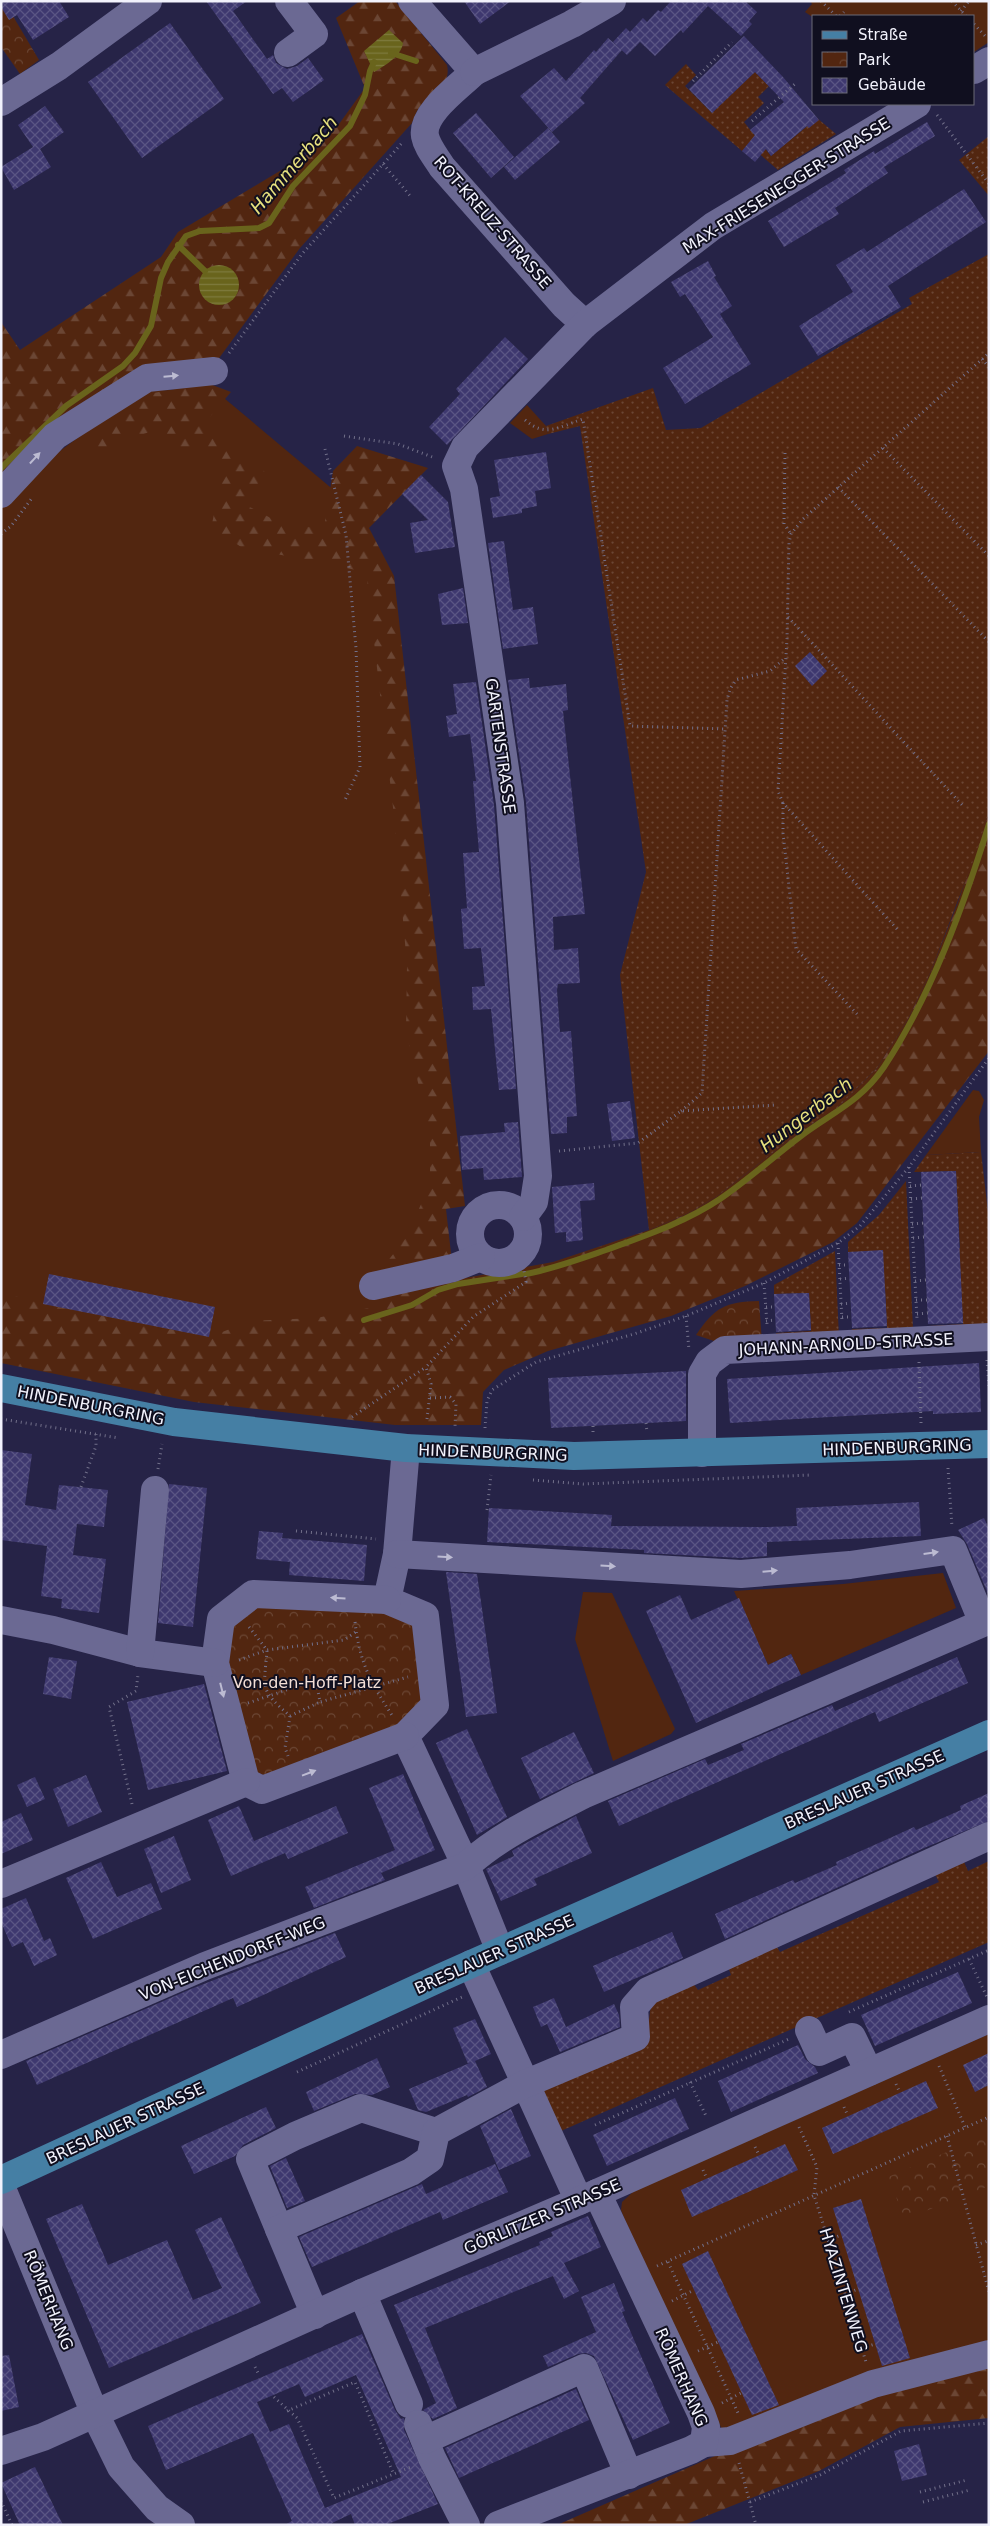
<svg xmlns="http://www.w3.org/2000/svg" width="990" height="2526" font-family="'DejaVu Sans',sans-serif">
<defs>
<pattern id="forest-firs" width="22" height="20" patternUnits="userSpaceOnUse" patternTransform="scale(1.25)"><rect width="22" height="20" fill="#522610"/><path d="M5 1l3.5 6h-7zM16 11l3.5 6h-7z" fill="#6b4634"/></pattern>
<pattern id="park-crowns" width="20" height="18" patternUnits="userSpaceOnUse" patternTransform="scale(1.25)"><rect width="20" height="18" fill="#522610"/><path d="M2 6a3 3 0 1 1 6 0M12 15a3 3 0 1 1 6 0" fill="none" stroke="#6b4634"/></pattern>
<pattern id="garden-dots" width="8" height="8" patternUnits="userSpaceOnUse" patternTransform="scale(1.25)"><rect width="8" height="8" fill="#522610"/><path d="M2 2h.1M6 6h.1" fill="none" stroke="#6b4634" stroke-width="1.8" stroke-linecap="round"/></pattern>
<pattern id="water-rules" width="6" height="5" patternUnits="userSpaceOnUse" patternTransform="scale(1.25)"><rect width="6" height="5" fill="#69641c"/><path d="M0 2.5h6" fill="none" stroke="#7f7b3e"/></pattern>
<pattern id="building-cross-hatch" width="8" height="8" patternUnits="userSpaceOnUse" patternTransform="scale(1.25)"><rect width="8" height="8" fill="#3e386f"/><path d="M0 0l8 8M0 8l8-8" fill="none" stroke="#5a5584"/></pattern>
</defs>
<rect width="100%" height="100%" fill="#262347"/>
<g fill="#522610">
<path d="M810 1H989V42L974 52V16H814V18L805 12 812 4Z"/>
<path d="M143 389 218 393 348 502 373 566 448 1297 218 1353 1 1308V495Z"/>
<path d="M527 405 546 426 548 434 532 439 510 423Z"/>
<path d="M973 1090 979 1091 984 1100 979 1117 981 1152 926 1155Z"/>
<path d="M943 1573 956 1608 801 1675 791 1654 768 1665 734 1591 843 1584Z"/>
<path d="M583 1592 612 1593 675 1729 671 1734 613 1761 575 1639Z"/>
<path d="M989 2034V2342L725 2436 624 2218 621 2210 622 2202 634 2191Z"/>
</g>
<g fill="url(#forest-firs)">
<path d="M360 1H395L447 65C452 87 429 93 419 108 416 112 414 118 412 123L300 248 214 365 145 374 1 486V322L20 350 161 257 178 232 308 154 339 124 365 88 336 18Z"/>
<path d="M207 383 231 392 203 425 217 438 265 472 246 505 284 525 324 528 333 471 357 446 428 468 369 528 394 576 465 1206 446 1209 454 1280 553 1262 649 1230 687 1214 716 1197 803 1129 834 1111 877 1068 908 1019 931 971 957 905 989 811V1051L857 1223 833 1242 745 1286 671 1316 548 1351 504 1370 483 1392 481 1425H395L194 1402 1 1363V1292L43 1304 209 1337 251 1321 316 1318 380 1306 369 1285 405 1239 423 1200 430 1172V1133L406 1032 407 966 394 816 366 572 241 547 224 535 210 534 223 469 217 450 178 449 158 429 126 440 109 454 87 449 143 395Z"/>
<path d="M989 2368V2418L900 2427 819 2471 684 2525H557L724 2452 870 2394Z"/>
</g>
<g fill="url(#park-crowns)">
<path d="M1 1H4L39 60 20 74 1 47Z"/>
<path d="M759 1301 762 1342 720 1343 696 1335C715 1307 725 1302 759 1301Z"/>
<path d="M255 1606 386 1611 413 1625 422 1701 400 1725 266 1776 256 1772 224 1660 231 1625Z"/>
<path d="M989 2134V2186L905 2219 888 2177Z"/>
</g>
<g fill="url(#garden-dots)">
<path d="M686 64 696 75 685 86 712 113 755 72 769 86 758 97 764 103 744 122 771 156 817 118 836 134 778 170 748 144 742 151 665 85Z"/>
<path d="M989 136V196L959 160Z"/>
<path d="M989 254V811L976 853 931 971 908 1019 877 1068 834 1111 803 1129 716 1197 687 1214 649 1230 620 975 646 872 580 426 548 434 546 426 653 388 666 430 701 428 912 304 909 298Z"/>
<path d="M981 1152 989 1221V1330L929 1333V1326L963 1324 960 1266 925 1250 960 1248 956 1171 914 1172 926 1155Z"/>
<path d="M906 1181 913 1329 852 1337V1329L887 1328 885 1289 848 1252V1242L879 1215Z"/>
<path d="M835 1251 839 1337 776 1340V1333L811 1331 809 1293 774 1294V1285Z"/>
<path d="M961 1855 968 1871 989 1861V1942L561 2131 541 2087 647 2036 652 1996 690 1979 698 1990 731 1975 725 1958 772 1939 780 1952 939 1882 932 1868Z"/>
</g>
<g fill="url(#water-rules)">
<path d="M389 30 403 43C401 56 386 65 374 72L364 51Z"/>
<circle cx="219" cy="285" r="20"/>
</g>
<g fill="none" stroke-linecap="round" stroke-linejoin="round">
<g stroke="#69641c" stroke-width="6">
<path d="M391 53 416 61"/>
<path d="M178 245 205 271"/>
<path d="M1 468 66 406 123 366 135 353 151 326 161 278 168 262 186 236 200 231 259 228 269 223 293 186 350 126 365 95 370 71 374 62"/>
<path d="M526 1274C553 1269 580 1259 606 1250 644 1236 686 1222 720 1199 748 1180 773 1157 801 1136 833 1112 860 1102 884 1067 931 996 964 905 989 824"/>
<path d="M364 1320 412 1305 438 1290 458 1284 522 1274"/>
</g>
</g>
<g fill="url(#building-cross-hatch)" fill-rule="evenodd">
<path d="M1 1H59L69 17 33 40 17 15 9 20 1 7Z"/>
<path d="M206 1H247L233 11 267 59 273 55 276 63 287 69 297 66 308 58 324 80 293 102 282 88 273 94Z"/>
<path d="M464 1H511L480 24Z"/>
<path d="M671 1H745L757 12 749 21 752 24 741 36 708 6 683 33 681 30 655 56 640 42 627 55 613 42 626 28 630 32 643 18 647 22 658 10 661 12Z"/>
<path d="M170 23 224 99 142 158 88 82Z"/>
<path d="M744 36 783 77 819 120 809 128 807 126 771 156 766 149 755 162 742 151 755 135 750 130 784 102 755 72 712 113 689 89Z"/>
<path d="M608 38 622 50 580 98 585 103 552 132 520 96 554 68 566 81 594 50 596 52Z"/>
<path d="M45 106 64 132 40 149 51 167 14 190 1 167 33 147 18 125Z"/>
<path d="M476 113 514 157 491 178 453 133Z"/>
<path d="M927 122 935 136 884 167 888 173 835 208 839 214 784 247 768 221 846 173 844 170 874 151 875 154Z"/>
<path d="M548 128 560 142 515 180 504 167Z"/>
<path d="M964 189 986 222 888 286 901 307 818 356 799 326 853 292 836 265 864 248 867 252Z"/>
<path d="M708 261 716 276 714 277 732 306 720 314 751 364 685 404 663 368 713 337 685 294 680 297 671 282Z"/>
<path d="M505 337 528 359 447 445 429 427 460 394 456 389Z"/>
<path d="M546 452 551 488 535 491 537 506 522 509V513L493 518 490 498 500 496 494 460Z"/>
<path d="M421 475 448 502 455 547 415 553 410 523 428 520 402 494Z"/>
<path d="M504 541 513 610 533 607 538 644 503 649 488 543Z"/>
<path d="M463 588 468 623 442 625 438 594Z"/>
<path d="M810 652 827 671 812 686 795 666Z"/>
<path d="M529 678 530 688 566 684 568 710 563 711 585 914 553 917 554 950 578 948 580 983 558 984 557 990 560 1032 571 1031 577 1116 567 1117V1133L551 1134 526 802 508 680Z"/>
<path d="M476 682 494 805 516 1089 499 1090 491 1009 473 1010 472 987 485 986 481 948 464 949 461 909 467 908 463 853 479 852 473 781H476L470 734 449 737 446 716 457 714 453 684Z"/>
<path d="M630 1101 635 1138 612 1141 607 1104Z"/>
<path d="M518 1122 522 1177 484 1180 483 1168 462 1170 460 1136 505 1132 504 1123Z"/>
<path d="M956 1171 963 1323 928 1324 921 1172Z"/>
<path d="M594 1183 595 1200 580 1201 583 1240 566 1242V1232L555 1233 552 1187Z"/>
<path d="M883 1250 887 1326 852 1328 848 1252Z"/>
<path d="M49 1274 215 1307 209 1337 43 1304Z"/>
<path d="M809 1293 811 1330 776 1332 774 1294Z"/>
<path d="M979 1363 981 1412 933 1414V1411L730 1423 727 1379Z"/>
<path d="M686 1371V1421L551 1428 548 1378Z"/>
<path d="M1 1450 32 1454 25 1505 56 1510 59 1485 108 1490 104 1527 77 1524 73 1555 106 1559 99 1613 61 1608 62 1599 41 1596 47 1546 1 1540Z"/>
<path d="M169 1484 207 1488 193 1627 158 1623Z"/>
<path d="M919 1502 921 1536 767 1542V1556L741 1558 644 1553V1550L487 1542 489 1508 612 1515 611 1526 767 1527 797 1526 796 1508Z"/>
<path d="M984 1518 989 1529V1596L967 1544 958 1530Z"/>
<path d="M259 1531 283 1533 282 1538 367 1545 364 1581 289 1575 290 1562 256 1559Z"/>
<path d="M446 1572 477 1574 497 1713 466 1717Z"/>
<path d="M680 1595 691 1620 739 1598 768 1665 791 1654 801 1675 696 1723 646 1611Z"/>
<path d="M49 1657 77 1661 71 1699 43 1694Z"/>
<path d="M957 1657 968 1683 879 1722 875 1712 619 1826 608 1801 705 1759 708 1765 744 1750 741 1744 832 1705 835 1711Z"/>
<path d="M204 1684 227 1771 148 1790 127 1702Z"/>
<path d="M467 1729 507 1817 477 1835 436 1743Z"/>
<path d="M574 1732 594 1773 540 1799 521 1758Z"/>
<path d="M403 1774 435 1850 381 1873 385 1880 314 1908 305 1887 395 1850 369 1788Z"/>
<path d="M86 1775 102 1812 68 1827 53 1789Z"/>
<path d="M35 1777 45 1799 27 1807 17 1785Z"/>
<path d="M989 1793V1821L924 1848 725 1939 715 1914 793 1880 795 1883 837 1865 836 1862 890 1838 914 1827 916 1830 961 1810 960 1806Z"/>
<path d="M239 1806 254 1841 336 1806 348 1833 288 1859 285 1853 231 1876 208 1820Z"/>
<path d="M21 1813 33 1840 1 1854V1822Z"/>
<path d="M576 1816 592 1853 534 1879 537 1885 501 1901 486 1869 514 1856 512 1851 515 1849Z"/>
<path d="M174 1836 191 1880 161 1893 144 1849Z"/>
<path d="M101 1862 117 1897 151 1883 162 1909 93 1939 66 1878Z"/>
<path d="M26 1898 44 1941 50 1938 57 1955 34 1966 23 1942 12 1947 1 1922V1909Z"/>
<path d="M672 1932 683 1958 604 1992 593 1966Z"/>
<path d="M335 1933 346 1957 237 2007 233 1998 37 2085 26 2061 191 1989Z"/>
<path d="M958 1972 972 2003 875 2046 861 2015Z"/>
<path d="M554 1998 566 2027 614 2004 619 2015 620 2027 560 2052 547 2024 541 2027 533 2007Z"/>
<path d="M475 2019 491 2054 475 2061 487 2087 468 2097 467 2095 426 2112 418 2110 409 2089 472 2062 468 2064 453 2028Z"/>
<path d="M798 2045 805 2059 815 2067 818 2073 731 2112 718 2081Z"/>
<path d="M989 2053V2085L975 2092 963 2065Z"/>
<path d="M377 2058 390 2087 372 2095 355 2094 314 2111 306 2092Z"/>
<path d="M926 2081 938 2108 833 2154 822 2128Z"/>
<path d="M675 2098 689 2129 607 2166 593 2135Z"/>
<path d="M266 2107 276 2128 243 2145 235 2156 194 2174 181 2146Z"/>
<path d="M511 2109 531 2156 499 2170 480 2126Z"/>
<path d="M785 2144 798 2170 692 2217 681 2190Z"/>
<path d="M286 2158 305 2201 287 2208 270 2166Z"/>
<path d="M495 2164 508 2192 443 2220 440 2212 312 2267 299 2237 422 2184 426 2194Z"/>
<path d="M861 2199 910 2358 882 2366 833 2208Z"/>
<path d="M82 2204 108 2265 167 2240 193 2300 222 2288 195 2230 221 2217 261 2303 109 2368 46 2219Z"/>
<path d="M588 2216 601 2247 564 2263 579 2291 564 2299 553 2276 425 2328 457 2408 433 2419 423 2410 436 2403 394 2305 540 2245 539 2242 553 2236 551 2232Z"/>
<path d="M708 2251 779 2405 752 2415 682 2264Z"/>
<path d="M614 2283 625 2311 622 2312 670 2423 633 2440 594 2356 586 2353 578 2354 548 2367 543 2356 596 2332 581 2297Z"/>
<path d="M362 2334 395 2410 401 2419 404 2418V2430L438 2504 385 2525H355L351 2514 332 2523V2525H285L292 2521 253 2433 166 2470 148 2426ZM356 2375 401 2477 325 2508 289 2424 270 2432 257 2402 299 2384 305 2397Z"/>
<path d="M9 2355 19 2407 1 2411V2356Z"/>
<path d="M576 2389 589 2420 459 2478 445 2448Z"/>
<path d="M919 2444 927 2475 902 2481 894 2451Z"/>
<path d="M35 2467 57 2513 63 2525H20L1 2483Z"/>
</g>
<g fill="none" stroke-linecap="round" stroke-linejoin="round">
<g stroke="#72708a" stroke-width="3" stroke-dasharray="1 4" stroke-linecap="butt">
<path d="M821 1 836 16"/>
<path d="M952 1 966 16"/>
<path d="M961 11 969 1"/>
<path d="M840 16 844 12"/>
<path d="M974 24 987 38"/>
<path d="M693 81 732 42"/>
<path d="M937 115 989 184"/>
<path d="M752 121 796 83"/>
<path d="M383 164 412 198"/>
<path d="M229 353 302 254 403 142"/>
<path d="M982 359 989 367"/>
<path d="M525 420C546 438 558 427 583 419L630 726 725 729"/>
<path d="M344 436 398 444 435 458"/>
<path d="M883 448 989 556"/>
<path d="M325 449 346 535 356 648 360 767 345 800"/>
<path d="M785 453 784 524 791 534"/>
<path d="M838 487 989 642"/>
<path d="M1 534 11 526 32 498"/>
<path d="M788 617 964 807"/>
<path d="M783 803V833L796 949 857 1014"/>
<path d="M897 929 783 803 778 791 787 639 789 543 791 534 803 519 989 353"/>
<path d="M681 1111 702 1093 727 700 730 689 736 680 770 671 785 658"/>
<path d="M559 1151 638 1143 681 1111 775 1105"/>
<path d="M909 1167 917 1319"/>
<path d="M910 1186 922 1185"/>
<path d="M911 1199 923 1198"/>
<path d="M912 1224 924 1223"/>
<path d="M913 1238 924 1237"/>
<path d="M838 1243 842 1321"/>
<path d="M839 1265H849"/>
<path d="M840 1279 850 1278"/>
<path d="M915 1281 926 1280"/>
<path d="M764 1283 767 1324"/>
<path d="M916 1300H927"/>
<path d="M841 1304 851 1303"/>
<path d="M766 1307H775"/>
<path d="M917 1314 928 1313"/>
<path d="M686 1316 689 1350"/>
<path d="M842 1317H851"/>
<path d="M766 1321 775 1320"/>
<path d="M987 1360 989 1387"/>
<path d="M919 1362 921 1423"/>
<path d="M430 1398 450 1397 456 1404 455 1427"/>
<path d="M352 1417 426 1367"/>
<path d="M1 1419 119 1438"/>
<path d="M427 1419 431 1384 426 1367 473 1317 526 1282 521 1254"/>
<path d="M646 1423 647 1432"/>
<path d="M593 1426V1433"/>
<path d="M485 1428 487 1401 492 1390 536 1362 634 1334 686 1316 764 1283 838 1243 860 1226 909 1167 989 1058"/>
<path d="M948 1468 952 1527"/>
<path d="M158 1469 162 1444"/>
<path d="M533 1480 583 1484 811 1475"/>
<path d="M81 1487 96 1446V1434"/>
<path d="M487 1510 491 1475"/>
<path d="M296 1531 376 1539"/>
<path d="M355 1622C360 1664 370 1681 393 1717"/>
<path d="M249 1627 267 1650C264 1690 259 1689 290 1716L285 1748 288 1756"/>
<path d="M239 1660 267 1650 344 1640 357 1631"/>
<path d="M248 1703 316 1680 320 1702 408 1677"/>
<path d="M290 1716 320 1702"/>
<path d="M132 1804 109 1707 136 1691 138 1675"/>
<path d="M969 1959 987 1997"/>
<path d="M849 2012 989 1950"/>
<path d="M939 2066 965 2127"/>
<path d="M297 2072 462 1997"/>
<path d="M690 2082 707 2118"/>
<path d="M896 2084 900 2093"/>
<path d="M844 2107 848 2116"/>
<path d="M595 2125 789 2039"/>
<path d="M799 2127 817 2167 814 2195 866 2362"/>
<path d="M947 2136 989 2292"/>
<path d="M755 2147 759 2155"/>
<path d="M703 2170 707 2179"/>
<path d="M828 2240 841 2235"/>
<path d="M976 2245 988 2241"/>
<path d="M668 2262 738 2413"/>
<path d="M657 2266 989 2117"/>
<path d="M845 2294 858 2289"/>
<path d="M672 2301 694 2290"/>
<path d="M862 2348 875 2344"/>
<path d="M698 2351 718 2342"/>
<path d="M255 2367 259 2375"/>
<path d="M274 2397 297 2418 334 2498 411 2467"/>
<path d="M722 2403 741 2393"/>
<path d="M287 2411 355 2382 394 2475"/>
<path d="M739 2463 756 2525"/>
<path d="M920 2492 967 2480"/>
<path d="M1 2501 12 2525"/>
<path d="M750 2502 820 2475 901 2431 989 2423"/>
<path d="M923 2502 970 2490"/>
</g>
<g stroke="#6b6993" stroke-width="28">
<path d="M412 1 474 72C459 87 421 113 425 136 427 147 436 157 442 167L564 305 585 324"/>
<path d="M288 53 314 34 289 1"/>
<path d="M974 70 989 61"/>
<path d="M474 72 572 24 612 1"/>
<path d="M1 102 59 66 148 1"/>
<path d="M1 494 55 436 147 378 214 371"/>
<circle cx="499" cy="1234" r="29"/>
<path d="M523 1217 534 1202 538 1176 510 803 464 489 456 466 465 447 585 324 713 226 917 104"/>
<path d="M373 1286 453 1268 481 1257"/>
<path d="M406 1448 397 1554 387 1600 425 1616 435 1705 405 1736 466 1866 500 1951"/>
<path d="M702 1453V1374L709 1362 725 1350 989 1337"/>
<path d="M387 1600 253 1594 221 1619 215 1663 246 1782 262 1790 405 1736"/>
<path d="M1 1620 53 1630 140 1653 215 1663"/>
<path d="M140 1653 155 1490"/>
<path d="M1 1884 246 1782"/>
<path d="M471 1964 579 2201"/>
<path d="M809 2030 819 2052 852 2037 869 2072"/>
<path d="M1 2055 205 1966 466 1866C500 1835 542 1816 583 1795L983 1623 953 1550 850 1565 741 1574 397 1554"/>
<path d="M1 2186 95 2414 121 2467 157 2508 181 2525"/>
<path d="M279 2229 250 2159 295 2136 361 2108 436 2132"/>
<path d="M362 2293 409 2404"/>
<path d="M315 2315 279 2229 411 2172 430 2159 436 2132 525 2084 636 2037 634 2007 648 1991 989 1836"/>
<path d="M418 2424 432 2458 466 2525"/>
<path d="M425 2440 584 2368 629 2475"/>
<path d="M704 2443 730 2441 873 2384 989 2354"/>
<path d="M1 2451 43 2437 362 2293 579 2201 989 2019"/>
<path d="M498 2525 691 2450 704 2443 706 2427 701 2413 597 2193"/>
</g>
<g stroke="#457fa4" stroke-width="28">
<path d="M1 1388 174 1422 406 1448 574 1456 989 1444"/>
<path d="M1 2180 442 1977 989 1734"/>
</g>
</g>
<defs><path id="oneway-solid" d="M-6-.8H1V-3.2L6.5 0L1 3.2V.8H-6Z" transform="scale(1.25)"/></defs>
<g fill="#bcbbd2">
<use href="#oneway-solid" transform="translate(171 376) rotate(-5)"/>
<use href="#oneway-solid" transform="translate(35 458) rotate(-47)"/>
<use href="#oneway-solid" transform="translate(931 1553) rotate(-8)"/>
<use href="#oneway-solid" transform="translate(445 1557) rotate(3)"/>
<use href="#oneway-solid" transform="translate(608 1566) rotate(3)"/>
<use href="#oneway-solid" transform="translate(770 1571) rotate(-5)"/>
<use href="#oneway-solid" transform="translate(338 1598) rotate(-177)"/>
<use href="#oneway-solid" transform="translate(222 1690) rotate(76)"/>
<use href="#oneway-solid" transform="translate(309 1773) rotate(-21)"/>
</g>
<g text-anchor="middle" stroke-width="4" stroke-linejoin="round" paint-order="stroke">
<g font-size="16" fill="#f2f2fc" stroke="#100f1f">
<text transform="translate(786 185) rotate(-32)" y="6">MAX-FRIESENEGGER-STRASSE</text>
<text transform="translate(493 222) rotate(49)" y="6">ROT-KREUZ-STRASSE</text>
<text transform="translate(501 746) rotate(82)" y="6">GARTENSTRASSE</text>
<text transform="translate(846 1344) rotate(-3)" y="6">JOHANN-ARNOLD-STRASSE</text>
<text transform="translate(91 1405) rotate(11)" y="6">HINDENBURGRING</text>
<text transform="translate(897 1447) rotate(-2)" y="6">HINDENBURGRING</text>
<text transform="translate(493 1452) rotate(2)" y="6">HINDENBURGRING</text>
<text transform="translate(864 1789) rotate(-24)" y="6">BRESLAUER STRASSE</text>
<text transform="translate(494 1954) rotate(-24)" y="6">BRESLAUER STRASSE</text>
<text transform="translate(232 1958) rotate(-22)" y="6">VON-EICHENDORFF-WEG</text>
<text transform="translate(125 2123) rotate(-25)" y="6">BRESLAUER STRASSE</text>
<text transform="translate(542 2216) rotate(-23)" y="6">GÖRLITZER STRASSE</text>
<text transform="translate(844 2290) rotate(73)" y="6">HYAZINTENWEG</text>
<text transform="translate(49 2300) rotate(68)" y="6">RÖMERHANG</text>
<text transform="translate(682 2377) rotate(66)" y="6">RÖMERHANG</text>
</g>
<g font-size="16" fill="#f2ded6" stroke="#100f1f">
<text x="307" y="1688">Von-den-Hoff-Platz</text>
</g>
<g font-size="18" font-style="italic" fill="#e7e17e" stroke="#100f1f">
<text transform="translate(294 165) rotate(-49)" y="6">Hammerbach</text>
<text transform="translate(806 1115) rotate(-37)" y="6">Hungerbach</text>
</g>
</g>
<rect width="990" height="2526" fill="none" stroke="#f2f2fc" stroke-width="5"/>
<rect x="812" y="15" width="162" height="90" fill="#100f1f" stroke="#6a6a77"/>
<rect x="822" y="31" width="25" height="8" fill="#457fa4" stroke="#6a6a77"/>
<text x="858" y="40" font-size="15" fill="#f2f2fc">Straße</text>
<rect x="822" y="52" width="25" height="15" fill="url(#park-crowns)" stroke="#6a6a77"/>
<text x="858" y="65" font-size="15" fill="#f2f2fc">Park</text>
<rect x="822" y="78" width="25" height="15" fill="url(#building-cross-hatch)" stroke="#6a6a77"/>
<text x="858" y="90" font-size="15" fill="#f2f2fc">Gebäude</text>
</svg>
